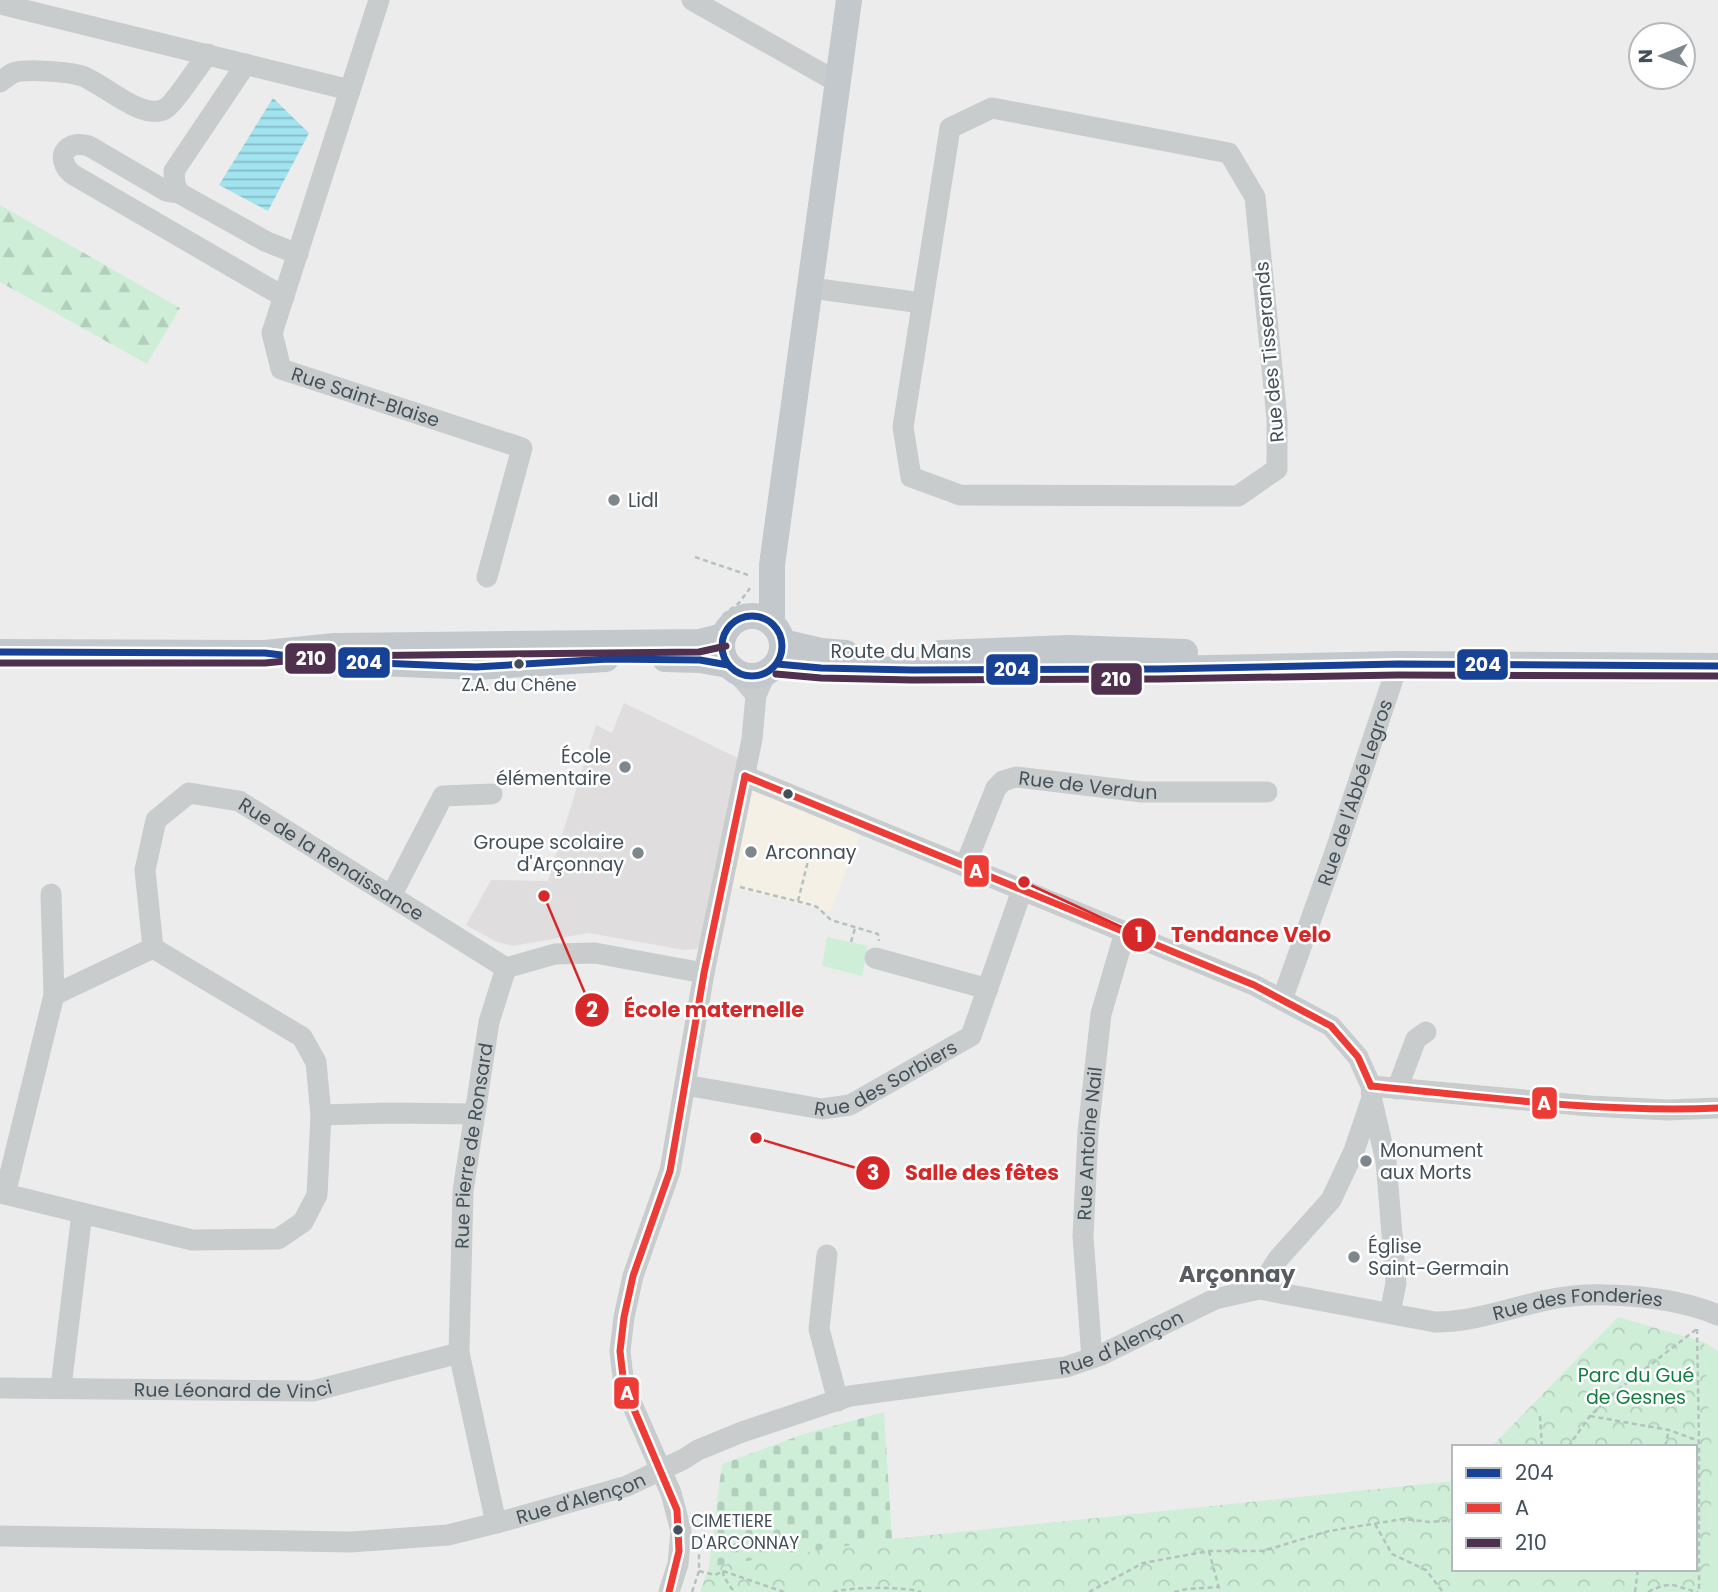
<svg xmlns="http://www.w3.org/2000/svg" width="1718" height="1592" font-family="Poppins,sans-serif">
<defs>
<pattern id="forest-firs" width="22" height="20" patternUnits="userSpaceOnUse" patternTransform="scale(1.75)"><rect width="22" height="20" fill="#ceeed8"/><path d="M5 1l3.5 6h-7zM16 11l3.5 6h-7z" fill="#b2cebc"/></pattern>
<pattern id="cemetery-stones" width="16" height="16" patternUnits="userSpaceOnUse" patternTransform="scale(1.75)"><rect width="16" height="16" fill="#ceeed8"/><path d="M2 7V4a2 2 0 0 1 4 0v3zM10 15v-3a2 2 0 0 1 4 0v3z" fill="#b2cebc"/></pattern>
<pattern id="park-crowns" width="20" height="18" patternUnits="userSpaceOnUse" patternTransform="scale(1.75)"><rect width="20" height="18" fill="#ceeed8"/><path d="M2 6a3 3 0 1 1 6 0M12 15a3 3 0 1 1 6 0" fill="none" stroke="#b2cebc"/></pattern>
<pattern id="water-rules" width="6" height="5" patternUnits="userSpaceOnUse" patternTransform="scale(1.75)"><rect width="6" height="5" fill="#a1e3ee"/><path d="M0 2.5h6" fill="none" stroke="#85bac4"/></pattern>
</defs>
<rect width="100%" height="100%" fill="#edecec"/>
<path fill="#f5f0e6" d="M747 782 862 830 830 912 727 886Z"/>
<path fill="#dfddde" d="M624 703 738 758 702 941 697 949 684 950 589 933 512 946 495 941 466 925 491 880 548 881 596 725 612 733Z"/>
<g fill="#ceeed8">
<path d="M827 937 868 946 862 976 822 966Z"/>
<path d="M1704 1342 1718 1351V1592H1709L1712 1454Z"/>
</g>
<path fill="url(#forest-firs)" d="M0 205 180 308 147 364 0 282Z"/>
<path fill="url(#cemetery-stones)" d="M884 1412 892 1539 709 1567 722 1464 804 1434Z"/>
<path fill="url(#park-crowns)" d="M1618 1317 1704 1342 1712 1454 1709 1592H700L709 1567 892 1539 1454 1481V1569H1695V1447H1491Z"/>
<path fill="url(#water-rules)" d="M273 98 309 133 268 211 219 185Z"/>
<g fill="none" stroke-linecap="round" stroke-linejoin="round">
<g stroke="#b4c2bd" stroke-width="2.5" stroke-dasharray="5 3.5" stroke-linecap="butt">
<path d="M695 557 751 576"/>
<path d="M723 615 739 603 750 588"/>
<path d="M740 887 808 904 817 907 831 920 878 934 879 941"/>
<path d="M798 901 808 861"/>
<path d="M851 942 855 928"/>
<path d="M1697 1329 1699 1441"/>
<path d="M1540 1416 1542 1447"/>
<path d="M1590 1416 1669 1430 1699 1441V1592"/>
<path d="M1568 1447 1590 1416 1610 1396 1698 1328"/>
<path d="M1665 1447 1669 1430"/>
<path d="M1375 1524 1392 1554 1426 1570 1443 1592"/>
<path d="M1209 1551 1220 1592"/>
<path d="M699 1571 715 1575 723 1571 784 1592"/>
<path d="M723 1571 724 1577 734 1592"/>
<path d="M692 1592 699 1571V1551"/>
<path d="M833 1592C851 1587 903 1586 921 1592"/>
<path d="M1089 1592 1143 1563 1209 1551H1263L1329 1531 1403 1519 1430 1522 1454 1520"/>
<path d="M1174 1592 1187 1589 1218 1587"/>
<path d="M1635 1592 1638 1569"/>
<path d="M1648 1592C1674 1579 1673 1587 1698 1592"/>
</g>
<g stroke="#c8cccd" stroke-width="21">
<path id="s1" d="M379 0 272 333 281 369 522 448 487 577"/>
<path d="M692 0 839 83"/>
<path d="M0 4 350 90"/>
<path d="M0 82C4 79 9 75 13 73 24 68 70 72 82 76 103 83 141 121 165 109 174 104 199 65 208 54"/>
<path d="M992 108 1229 153 1255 197 1277 419V469L1238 496 960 495 911 477 903 427 950 128Z"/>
<path d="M179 193 175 184 174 171 246 64"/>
<path d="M811 288 922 303"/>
<path d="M284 297 72 174C54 158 66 139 89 146L166 191 179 193 267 242 298 254"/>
<path d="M737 673 756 695"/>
<path d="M745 776 1254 985 1331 1026 1358 1057 1371 1086 1372 1101 1386 1161 1396 1283 1390 1313"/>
<path id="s2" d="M965 866 996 788 1003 781 1016 777 1142 792H1267"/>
<path d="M391 896 443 796 492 794"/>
<path id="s3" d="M153 948 145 870 156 820 189 793 239 801 506 968"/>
<path d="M875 958 988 989"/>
<path id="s4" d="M1282 1000 1335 852 1398 664"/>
<path id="s5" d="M685 1085 822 1109 850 1105 971 1036 1022 890"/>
<path d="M1371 1086 1590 1106 1668 1110 1718 1108"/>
<path d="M1397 1089 1416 1039 1426 1032"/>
<path d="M321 1115 390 1113 475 1114"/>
<path d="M0 1193 5 1194 54 995 51 894"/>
<path d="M5 1194 192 1240 278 1239 303 1222 317 1195 321 1115 316 1062 302 1037 153 948 54 995"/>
<path d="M827 1255 819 1329 838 1401"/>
<path d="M1259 1289 1278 1259 1331 1200 1354 1151 1371 1101"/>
<path id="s6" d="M1092 1358 1083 1236 1088 1132 1101 1014 1125 932"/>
<path d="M61 1387 82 1213"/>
<path id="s7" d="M0 1388 313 1391 459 1353"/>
<path id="s8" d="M496 1523 459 1353 463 1191 489 1022 506 968 555 954 595 953 704 973"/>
<path id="s9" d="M0 1536 351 1542 448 1535 504 1521 627 1486 684 1459 698 1450 742 1432 850 1396 1066 1367 1101 1355 1215 1299 1259 1289 1435 1322C1474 1322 1509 1308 1547 1300 1595 1289 1673 1296 1718 1315"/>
<path d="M669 1592 678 1564 681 1531 671 1493 624 1386 620 1351 624 1317 633 1276 670 1171 704 973 752 739 756 695 766 673"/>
</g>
<g stroke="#c3c8cc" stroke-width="26">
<circle cx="752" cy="646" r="30"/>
<path d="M772 623V565L849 0"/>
<path d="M782 642 821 651 846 653"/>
<path d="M0 652 265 653 335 646 699 642 723 636"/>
<path d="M940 653 1069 648 1185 652"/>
<path d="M665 659 700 660 728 665"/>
<path d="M354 662 476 667 606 659"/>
<path d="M777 664 821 668 912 670 1159 669 1398 664 1718 666"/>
</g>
<g stroke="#fff" stroke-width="12">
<g id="bus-1">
<circle cx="752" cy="646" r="30"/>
<path d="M0 652 265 653 330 661 476 667 608 659 700 660 728 665"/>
<path d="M777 664 821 668 912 670 1159 669 1398 664 1718 666"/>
</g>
</g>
<g stroke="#fff" stroke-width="12">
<g id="bus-2">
<path d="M745 776 1254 985 1331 1026 1358 1057 1371 1086"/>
<path d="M1371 1086C1486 1097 1602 1113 1718 1108"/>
<path d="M669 1592 679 1551 677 1510 624 1386 620 1351 624 1317 633 1276 670 1171 704 973 745 776"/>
</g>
</g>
<g stroke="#fff" stroke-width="12">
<g id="bus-3">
<path d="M0 663H265L336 656 699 652 726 646"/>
<path d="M776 674 821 678 912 680 1159 679 1398 675 1718 676"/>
</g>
</g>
<use href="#bus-1" stroke="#164194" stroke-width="7"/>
<use href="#bus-2" stroke="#ed3b36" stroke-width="7"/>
<use href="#bus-3" stroke="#4f304e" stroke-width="7"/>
</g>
<g fill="#7e878c" stroke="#fff" stroke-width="2.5">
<circle cx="614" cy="500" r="7"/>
<circle cx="625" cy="767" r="7"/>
<circle cx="751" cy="852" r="7"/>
<circle cx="638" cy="853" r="7"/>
<circle cx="1366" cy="1161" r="7"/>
<circle cx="1354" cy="1257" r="7"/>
</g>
<g fill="#435059" stroke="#fff" stroke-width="2.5">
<circle cx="519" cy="664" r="6"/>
<circle cx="788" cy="794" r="6"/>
<circle cx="678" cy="1530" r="6"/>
</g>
<g text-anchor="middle" stroke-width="5" stroke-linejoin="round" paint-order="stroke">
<g font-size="17" fill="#435059" stroke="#fff">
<text x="519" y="691">Z.A. du Chêne</text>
<text x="691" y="1527" text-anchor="start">CIMETIERE<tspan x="691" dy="22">D'ARCONNAY</tspan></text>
</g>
<g font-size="19" fill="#435059" stroke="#fff">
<text transform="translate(1269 352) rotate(-95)" y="7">Rue des Tisserands</text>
<text dy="7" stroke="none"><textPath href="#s1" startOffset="476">Rue Saint-Blaise</textPath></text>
<text x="901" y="658">Route du Mans</text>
<text dy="7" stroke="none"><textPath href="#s2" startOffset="180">Rue de Verdun</textPath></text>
<text dy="7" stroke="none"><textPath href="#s4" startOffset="220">Rue de l'Abbé Legros</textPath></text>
<text dy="7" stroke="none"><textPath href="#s3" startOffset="332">Rue de la Renaissance</textPath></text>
<text dy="7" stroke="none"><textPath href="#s5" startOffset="210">Rue des Sorbiers</textPath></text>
<text dy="7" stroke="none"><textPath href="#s6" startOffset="215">Rue Antoine Nail</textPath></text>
<text dy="7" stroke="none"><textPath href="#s8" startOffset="382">Rue Pierre de Ronsard</textPath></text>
<text dy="7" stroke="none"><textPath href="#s9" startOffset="1626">Rue des Fonderies</textPath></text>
<text dy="7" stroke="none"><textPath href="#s9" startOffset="1153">Rue d'Alençon</textPath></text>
<text dy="7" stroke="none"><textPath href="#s7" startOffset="233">Rue Léonard de Vinci</textPath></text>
<text dy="7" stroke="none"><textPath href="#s9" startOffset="586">Rue d'Alençon</textPath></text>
</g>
<g font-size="19" fill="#435059" stroke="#fff" text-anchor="start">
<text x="628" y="507">Lidl</text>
<text x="611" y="763" text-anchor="end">École<tspan x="611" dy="22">élémentaire</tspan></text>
<text x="624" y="849" text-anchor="end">Groupe scolaire<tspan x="624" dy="22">d'Arçonnay</tspan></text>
<text x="765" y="859">Arconnay</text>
<text x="1380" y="1157">Monument<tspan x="1380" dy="22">aux Morts</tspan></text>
<text x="1368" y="1253">Église<tspan x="1368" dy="22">Saint-Germain</tspan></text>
</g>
<g font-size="19" fill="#127d41" stroke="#fff">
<text x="1636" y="1382">Parc du Gué<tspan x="1636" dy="22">de Gesnes</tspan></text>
</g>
<g font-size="23" font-weight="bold" fill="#585c61" stroke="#fff">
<text x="1237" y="1282">Arçonnay</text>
</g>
</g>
<path fill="none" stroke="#d62828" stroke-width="2.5" d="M1024 882L1139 935M544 896L592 1010M756 1138L873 1173"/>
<g fill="#d62828" stroke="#fff" stroke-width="2.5">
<circle cx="1024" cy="882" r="7"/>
<circle cx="544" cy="896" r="7"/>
<circle cx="756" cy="1138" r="7"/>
<circle cx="1139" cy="935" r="18"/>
<circle cx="592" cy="1010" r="18"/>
<circle cx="873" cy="1173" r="18"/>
</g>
<g font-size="21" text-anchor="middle" font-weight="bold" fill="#fff">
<text x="1139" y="942">1</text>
<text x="592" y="1017">2</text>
<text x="873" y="1180">3</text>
</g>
<g font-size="21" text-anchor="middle" font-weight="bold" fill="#d62828" stroke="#fff" stroke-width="5" stroke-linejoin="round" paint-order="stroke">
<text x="1251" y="942">Tendance Velo</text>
<text x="714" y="1017">École maternelle</text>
<text x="982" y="1180">Salle des fêtes</text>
</g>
<g stroke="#fff" stroke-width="2.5">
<rect x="284" y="642" width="53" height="33" rx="7" fill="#4f304e"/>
<rect x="337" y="646" width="54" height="33" rx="7" fill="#164194"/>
<rect x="1456" y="648" width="53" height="33" rx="7" fill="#164194"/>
<rect x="985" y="653" width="54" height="33" rx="7" fill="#164194"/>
<rect x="1090" y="662" width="53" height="34" rx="7" fill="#4f304e"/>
<rect x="963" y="854" width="27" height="34" rx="7" fill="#ed3b36"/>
<rect x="1531" y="1086" width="27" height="34" rx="7" fill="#ed3b36"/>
<rect x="613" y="1376" width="27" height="34" rx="7" fill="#ed3b36"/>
</g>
<g font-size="19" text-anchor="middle" font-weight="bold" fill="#fff">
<text x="311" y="665">210</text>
<text x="364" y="669">204</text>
<text x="1483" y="671">204</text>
<text x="1012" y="676">204</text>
<text x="1116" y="686">210</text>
<text x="976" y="878">A</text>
<text x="1544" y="1110">A</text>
<text x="627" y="1400">A</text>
</g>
<rect x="1452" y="1445" width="245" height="126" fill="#ffffff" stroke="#b4b9bd" stroke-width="2"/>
<rect x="1466" y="1468" width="35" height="10" fill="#164194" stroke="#b4b9bd" stroke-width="2"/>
<text x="1515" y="1480" font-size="21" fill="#435059">204</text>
<rect x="1466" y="1503" width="35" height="10" fill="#ed3b36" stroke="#b4b9bd" stroke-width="2"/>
<text x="1515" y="1515" font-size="21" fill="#435059">A</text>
<rect x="1466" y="1538" width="35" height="10" fill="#4f304e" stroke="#b4b9bd" stroke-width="2"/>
<text x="1515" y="1550" font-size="21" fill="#435059">210</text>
<g transform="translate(1662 56) rotate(269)"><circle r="33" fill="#ffffff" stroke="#b4b9bd" stroke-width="2"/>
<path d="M0-5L12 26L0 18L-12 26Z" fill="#7e878c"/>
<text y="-10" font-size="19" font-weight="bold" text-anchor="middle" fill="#435059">N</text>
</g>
</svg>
